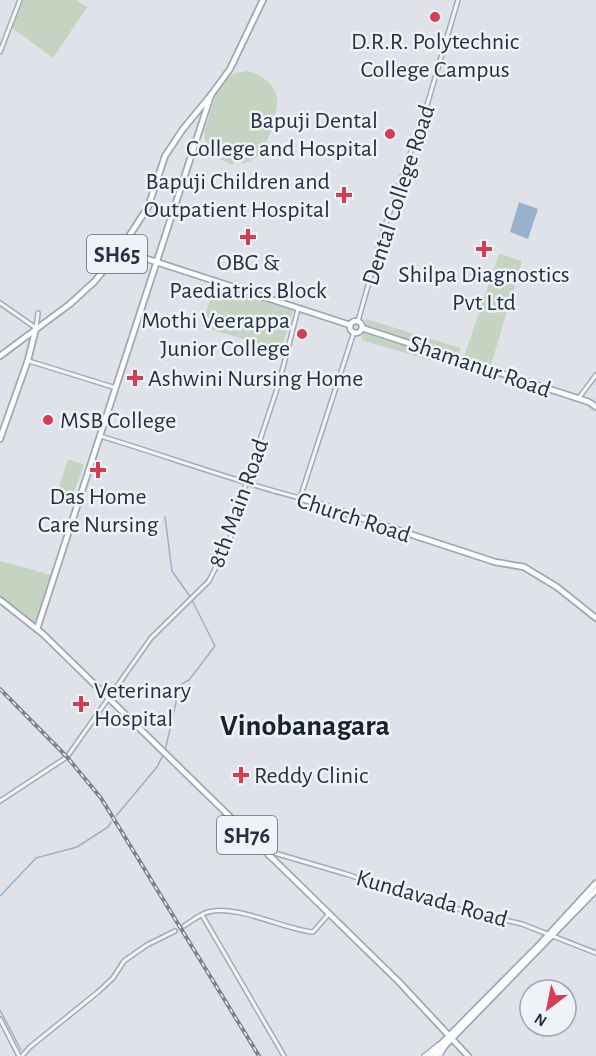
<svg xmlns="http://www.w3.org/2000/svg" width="596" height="1056" font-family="'Alegreya Sans',sans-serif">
<rect width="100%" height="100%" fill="#dfe3e9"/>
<g fill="#c5d4c0">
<path d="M22 0H76L87 7 53 58 12 28Z"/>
<path d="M248 71C261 75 275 83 277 98 279 108 268 143 262 152 257 159 250 161 243 164L241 160 234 161 233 165 212 156 206 144 204 131 218 89 225 79 235 73Z"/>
<path d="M499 254 522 261 491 365 464 357Z"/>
<path d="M214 285 293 311 281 350 202 327Z"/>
<path d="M366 319 461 348 457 358 363 328Z"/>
<path d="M364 331 456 361 453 367 361 340Z"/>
<path d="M68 459 84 465 72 497 57 493Z"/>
<path d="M0 561 51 575 34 625 0 601Z"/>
</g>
<path fill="#98b1cc" d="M519 202 538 209 528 239 510 232Z"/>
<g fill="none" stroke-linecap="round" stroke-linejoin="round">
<g stroke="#98b1cc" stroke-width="1.5">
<path d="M165 517 172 571 191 598 215 646 189 680 176 687V702L165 751"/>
<path d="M116 816 157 767 163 755"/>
<path d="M0 896 36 858 77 847 108 827 111 822"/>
<path d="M0 1010 21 1050"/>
</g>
<g stroke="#a4aab4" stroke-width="6">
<g id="minor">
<path d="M0 52 20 0"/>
<path d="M0 303 36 328 38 313"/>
<path d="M358 321 384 229 427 105 458 0"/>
<path d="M29 361 116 388"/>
<path d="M578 399 596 375"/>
<path d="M100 436C167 456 233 481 300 498L354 332"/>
<path d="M0 801 67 757 151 638 209 581 231 536 250 470 279 383 298 309"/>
<path d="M268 856 271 852 346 874 441 905 522 924 596 953"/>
<path d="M202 915 284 1056"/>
<path d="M184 926C192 921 200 914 208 912 236 904 283 929 313 932L328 915"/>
<path d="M0 1019 19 1056"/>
<path d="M22 1056 30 1047 98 992 113 978 124 961 147 945 175 931"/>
<path d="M424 1056 439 1044"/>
<path d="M440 1056 445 1047"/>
</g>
</g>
<g stroke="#9ea7b6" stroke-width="8">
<g id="major">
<path d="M118 254 135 255 350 325"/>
<circle cx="356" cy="327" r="6"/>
<path d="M362 328 589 402 596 407"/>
<path d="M0 356 70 304 95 281 120 250 148 207 165 156 183 129 211 95 230 69 263 0"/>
<path d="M0 439 28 360 36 328"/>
<path d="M300 498 495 562 524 567 557 587 596 618"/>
<path d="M0 600 43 634 399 982 468 1056"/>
<path d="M37 629 211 95"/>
<path d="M429 1056 540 944 596 883"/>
<path d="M435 1056 596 890"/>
</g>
</g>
<use href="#minor" stroke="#f2f4f7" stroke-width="3"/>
<use href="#major" stroke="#fff" stroke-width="4.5"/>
<g stroke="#788294" stroke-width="4">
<path id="rail" d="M0 689 67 757 101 798 259 1056"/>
</g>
<use href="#rail" stroke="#eff2f7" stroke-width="1.5" stroke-dasharray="4.5" stroke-linecap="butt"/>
</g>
<g fill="#d73c52" stroke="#eff2f7" stroke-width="2">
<circle cx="435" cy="17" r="6"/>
<circle cx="390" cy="134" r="6"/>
<path d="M341 186h6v6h6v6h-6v6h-6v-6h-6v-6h6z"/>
<path d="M245 228h6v6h6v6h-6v6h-6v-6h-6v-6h6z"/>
<path d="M481 240h6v6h6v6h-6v6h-6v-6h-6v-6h6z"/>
<circle cx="302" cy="334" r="6"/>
<path d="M132 369h6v6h6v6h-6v6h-6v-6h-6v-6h6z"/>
<circle cx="48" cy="420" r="6"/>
<path d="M95 461h6v6h6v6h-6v6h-6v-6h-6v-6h6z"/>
<path d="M78 695h6v6h6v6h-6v6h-6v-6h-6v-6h6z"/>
<path d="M238 766h6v6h6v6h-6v6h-6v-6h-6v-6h6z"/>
</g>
<g text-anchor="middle" stroke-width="5" stroke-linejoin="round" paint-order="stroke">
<g fill="#eff2f7" stroke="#636a78" stroke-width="1.5">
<rect x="87" y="235" width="60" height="38" rx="4.5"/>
<rect x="217" y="816" width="60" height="38" rx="4.5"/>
</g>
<g font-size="22" font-weight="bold" fill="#273042">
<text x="117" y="262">SH65</text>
<text x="247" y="843">SH76</text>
</g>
<g font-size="24" fill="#273042" stroke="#eff2f7">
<text x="435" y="49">D.R.R. Polytechnic<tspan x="435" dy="28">College Campus</tspan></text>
<text x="378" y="128" text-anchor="end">Bapuji Dental<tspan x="378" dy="28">College and Hospital</tspan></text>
<text x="330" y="189" text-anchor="end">Bapuji Children and<tspan x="330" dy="28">Outpatient Hospital</tspan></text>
<text x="248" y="270">OBG &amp;<tspan x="248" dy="28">Paediatrics Block</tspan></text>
<text x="484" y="282">Shilpa Diagnostics<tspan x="484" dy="28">Pvt Ltd</tspan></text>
<text x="290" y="328" text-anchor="end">Mothi Veerappa<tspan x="290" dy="28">Junior College</tspan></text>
<text x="148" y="386" text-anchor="start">Ashwini Nursing Home</text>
<text x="60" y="428" text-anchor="start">MSB College</text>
<text x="98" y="504">Das Home<tspan x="98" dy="28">Care Nursing</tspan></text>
<text x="94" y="698" text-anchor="start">Veterinary<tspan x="94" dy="28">Hospital</tspan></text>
<text x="254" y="783" text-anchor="start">Reddy Clinic</text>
</g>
<g font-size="24" fill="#273042" stroke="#eff2f7">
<text transform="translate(398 195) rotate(-72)" y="8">Dental College Road</text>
<text transform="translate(480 366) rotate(19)" y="8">Shamanur Road</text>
<text transform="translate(238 503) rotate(-70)" y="8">8th Main Road</text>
<text transform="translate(354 517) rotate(18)" y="8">Church Road</text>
<text transform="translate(432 898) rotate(16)" y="8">Kundavada Road</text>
</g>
<g font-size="30" font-weight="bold" fill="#192232" stroke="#eff2f7">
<text x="305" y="735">Vinobanagara</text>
</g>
</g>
<g transform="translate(548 1008) rotate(212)"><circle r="28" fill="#eff2f7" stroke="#9fa4af" stroke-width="1.5"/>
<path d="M0-4.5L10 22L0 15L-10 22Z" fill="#d73c52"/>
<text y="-9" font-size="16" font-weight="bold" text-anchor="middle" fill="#273042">N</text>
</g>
</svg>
